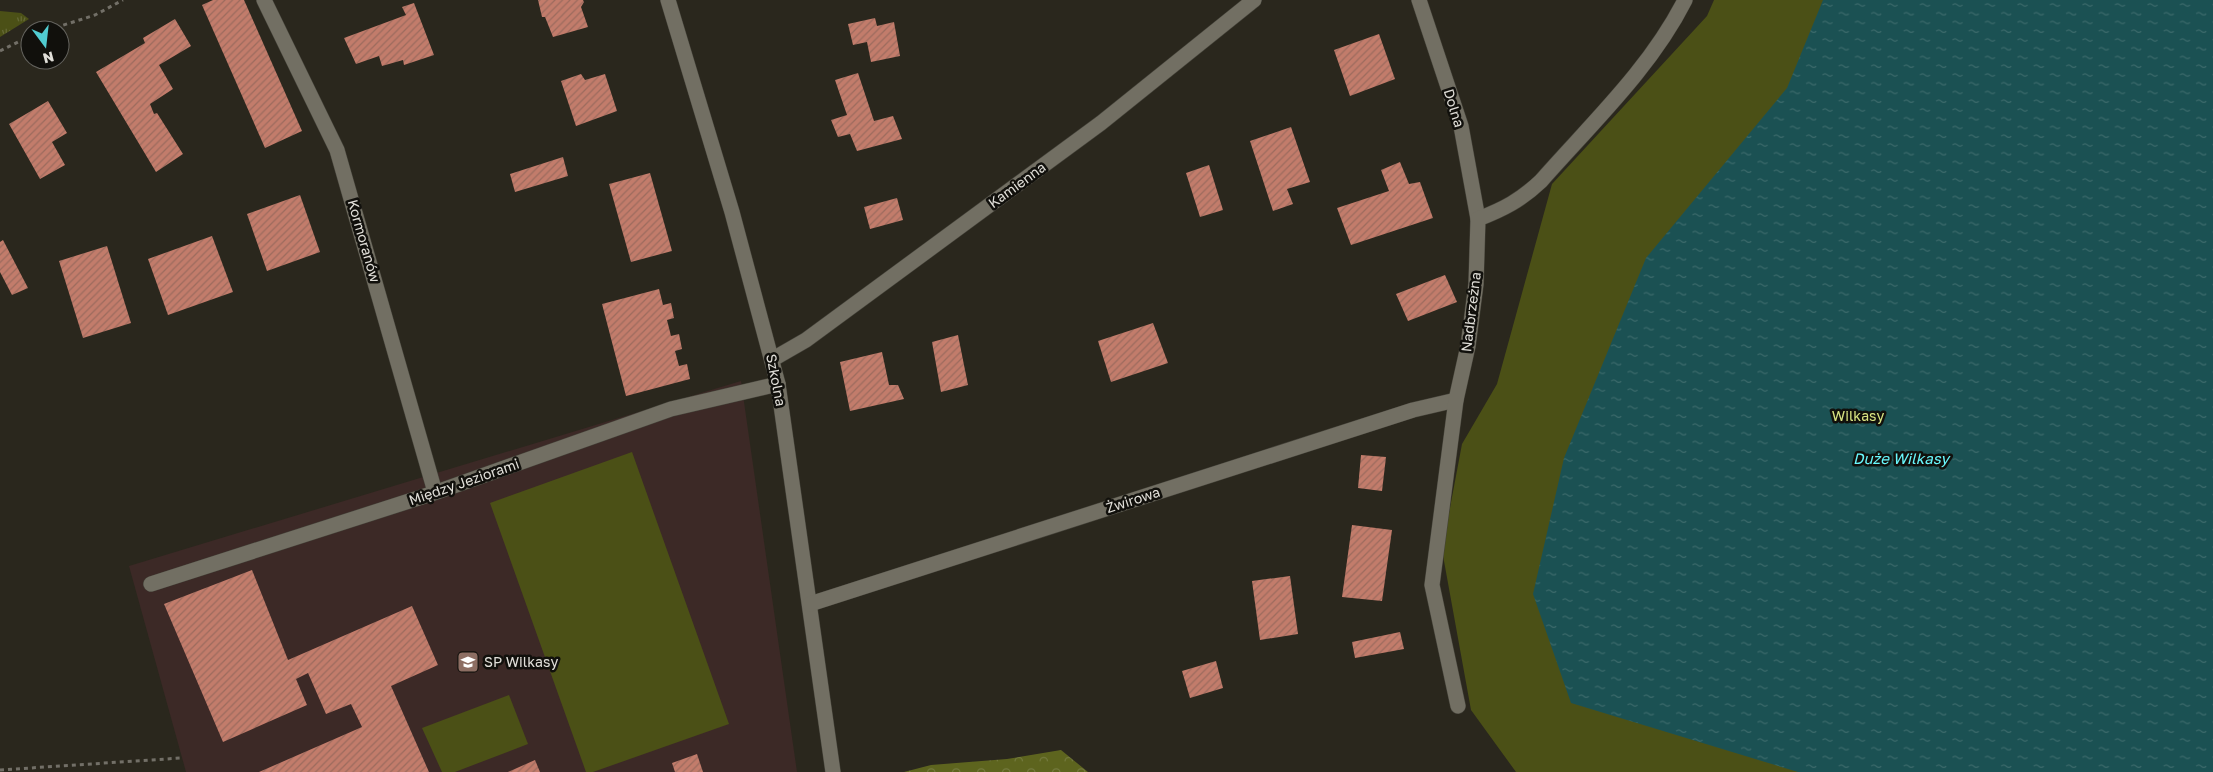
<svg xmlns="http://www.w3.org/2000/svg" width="2213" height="772" font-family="'Golos Text',sans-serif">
<defs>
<pattern id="grass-tufts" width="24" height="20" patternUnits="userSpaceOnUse" patternTransform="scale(1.25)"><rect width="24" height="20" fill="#4b5016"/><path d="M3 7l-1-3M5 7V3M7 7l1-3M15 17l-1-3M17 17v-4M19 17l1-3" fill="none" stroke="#656937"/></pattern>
<pattern id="forest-crowns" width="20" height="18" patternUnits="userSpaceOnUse" patternTransform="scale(1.25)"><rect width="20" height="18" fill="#5d641e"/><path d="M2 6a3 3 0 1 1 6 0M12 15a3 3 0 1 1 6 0" fill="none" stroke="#747a3e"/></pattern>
<pattern id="water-ripples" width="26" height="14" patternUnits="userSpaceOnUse" patternTransform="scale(1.25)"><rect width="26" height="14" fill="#1b5153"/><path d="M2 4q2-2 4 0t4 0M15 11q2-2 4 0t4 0" fill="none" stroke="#3c6a6b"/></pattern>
<pattern id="building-hatch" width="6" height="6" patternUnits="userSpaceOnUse" patternTransform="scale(1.25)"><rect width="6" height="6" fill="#c27c6b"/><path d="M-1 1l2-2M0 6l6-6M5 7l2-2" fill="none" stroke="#9c6b5e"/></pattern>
</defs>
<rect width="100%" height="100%" fill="#2a271d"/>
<path fill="#3c2926" d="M741 381 797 772H186L129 566Z"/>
<path fill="url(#grass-tufts)" d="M0 11 21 13 29 19 0 37Z"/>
<path fill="url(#forest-crowns)" d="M1061 750 1088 772H904L931 765 1007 759Z"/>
<g fill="#4b5016">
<path d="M1714 0H2213V772H1516L1471 710 1442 550 1462 444 1497 384 1552 184 1707 16Z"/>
<path d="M632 452 729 724 593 772H586L490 503Z"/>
<path d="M509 695 528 744 455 772H442L422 728Z"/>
</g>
<path fill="url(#water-ripples)" d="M1823 0H2213V772H1798L1571 703 1533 594 1564 458 1646 258 1787 88Z"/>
<g fill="url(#building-hatch)">
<path d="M213 0H244L302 131 265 148 202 5Z"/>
<path d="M538 0H583L584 2 581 7 588 27 553 37 545 17H542Z"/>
<path d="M414 3 434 55 404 65 403 60 382 66 379 56 356 64 344 38 406 15 402 7Z"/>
<path d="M875 18 877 26 894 22 900 56 871 62 867 42 853 45 848 24Z"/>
<path d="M175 19 191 46 159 65 173 89 150 104 154 114 157 113 183 154 156 172 96 72 145 43 143 38Z"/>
<path d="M1379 34 1395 79 1350 96 1334 50Z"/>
<path d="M858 73 874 121 893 116 902 139 857 151 850 134 838 137 831 120 847 115 835 80Z"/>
<path d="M581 74 585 80 605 74 617 111 576 126 561 81Z"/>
<path d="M48 101 67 133 52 142 65 165 40 179 9 124Z"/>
<path d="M1291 127 1310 182 1287 189 1293 204 1273 211 1250 141Z"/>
<path d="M563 157 568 176 515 192 510 174Z"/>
<path d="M1400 162 1409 184 1420 182 1433 218 1351 245 1337 208 1389 191 1381 170Z"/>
<path d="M1209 165 1223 210 1200 217 1186 173Z"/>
<path d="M650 173 672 251 631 262 609 184Z"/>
<path d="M300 195 320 252 267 271 247 214Z"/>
<path d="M897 198 903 220 870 229 864 207Z"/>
<path d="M212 236 233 292 168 315 148 259Z"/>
<path d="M3 240 28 288 12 295 0 272V242Z"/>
<path d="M107 246 131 323 83 338 59 261Z"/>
<path d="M1445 275 1457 302 1408 321 1396 294Z"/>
<path d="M659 289 663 305 671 303 674 318 667 320 671 336 679 334 682 349 675 351 679 366 687 364 690 379 626 396 602 304Z"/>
<path d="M1153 323 1168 363 1111 382 1098 341Z"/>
<path d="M958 335 968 385 941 392 932 342Z"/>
<path d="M882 352 889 385H898L904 399 850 411 840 362Z"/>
<path d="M1361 455 1386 457 1382 491 1358 488Z"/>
<path d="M1352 525 1392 530 1382 601 1342 597Z"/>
<path d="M252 570 288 660 412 606 438 665 391 686 429 772H259L362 727 351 704 326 714 308 673 296 679 307 705 223 742 164 604Z"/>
<path d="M1290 576 1298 634 1260 640 1252 581Z"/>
<path d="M1400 632 1404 649 1355 658 1352 642Z"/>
<path d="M1216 661 1223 688 1190 698 1182 671Z"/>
<path d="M697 754 703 772H675L672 763Z"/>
<path d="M535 760 540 772H508Z"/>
</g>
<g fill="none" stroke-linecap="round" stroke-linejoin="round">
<g stroke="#444239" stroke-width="16">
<g id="street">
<path d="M264 0 337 150 435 492"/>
<path d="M668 0 732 212 778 384 833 772"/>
<path d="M1419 0 1461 126 1478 219"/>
<path d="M773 359 806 340 1101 123 1254 0"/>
<path d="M151 584 431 494 671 409 778 384"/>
<path d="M810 604 1413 410 1456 400"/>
<path d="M1458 706 1432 585 1456 400 1468 346 1476 284 1478 219C1504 209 1521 200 1541 181 1592 123 1650 69 1685 0"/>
</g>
</g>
<g stroke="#726f67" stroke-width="3" stroke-dasharray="4 4" stroke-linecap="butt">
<path d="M48 30 95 15 123 0"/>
<path d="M0 51 30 36"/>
<path d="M0 770 181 758"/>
</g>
<use href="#street" stroke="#726f63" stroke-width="15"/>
</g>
<defs>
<g id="school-square" transform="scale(1.125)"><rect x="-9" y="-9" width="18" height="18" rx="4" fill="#8d6e63" stroke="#11100c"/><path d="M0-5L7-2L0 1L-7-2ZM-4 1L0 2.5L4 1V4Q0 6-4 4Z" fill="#fff"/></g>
</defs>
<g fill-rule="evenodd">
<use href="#school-square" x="468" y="662"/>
</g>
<g text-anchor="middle" stroke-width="5" stroke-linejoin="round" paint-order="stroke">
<g font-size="14" fill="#e1dfd9" stroke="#11100c">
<text transform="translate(1454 108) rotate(73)" y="5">Dolna</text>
<text transform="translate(1017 185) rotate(-36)" y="5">Kamienna</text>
<text transform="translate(364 241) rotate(74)" y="5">Kormoranów</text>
<text transform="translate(1471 312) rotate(-83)" y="5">Nadbrzeżna</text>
<text transform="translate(776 380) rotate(79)" y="5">Szkolna</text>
<text transform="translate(464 482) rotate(-19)" y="5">Między Jeziorami</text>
<text transform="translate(1133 500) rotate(-18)" y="5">Żwirowa</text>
</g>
<g font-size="14" fill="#d8e382" stroke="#11100c">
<text x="1858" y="421">Wilkasy</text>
</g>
<g font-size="14" fill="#e1dfd9" stroke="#11100c" text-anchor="start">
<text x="484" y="667">SP Wilkasy</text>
</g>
<g font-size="15" font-style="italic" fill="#69f8fd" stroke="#11100c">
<text x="1901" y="464">Duże Wilkasy</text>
</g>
</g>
<g transform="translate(45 45) rotate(165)"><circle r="24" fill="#11100c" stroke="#64635e"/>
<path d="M0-4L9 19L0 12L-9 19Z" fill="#51ccd1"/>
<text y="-8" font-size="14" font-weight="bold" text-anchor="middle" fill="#e1dfd9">N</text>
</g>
</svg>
